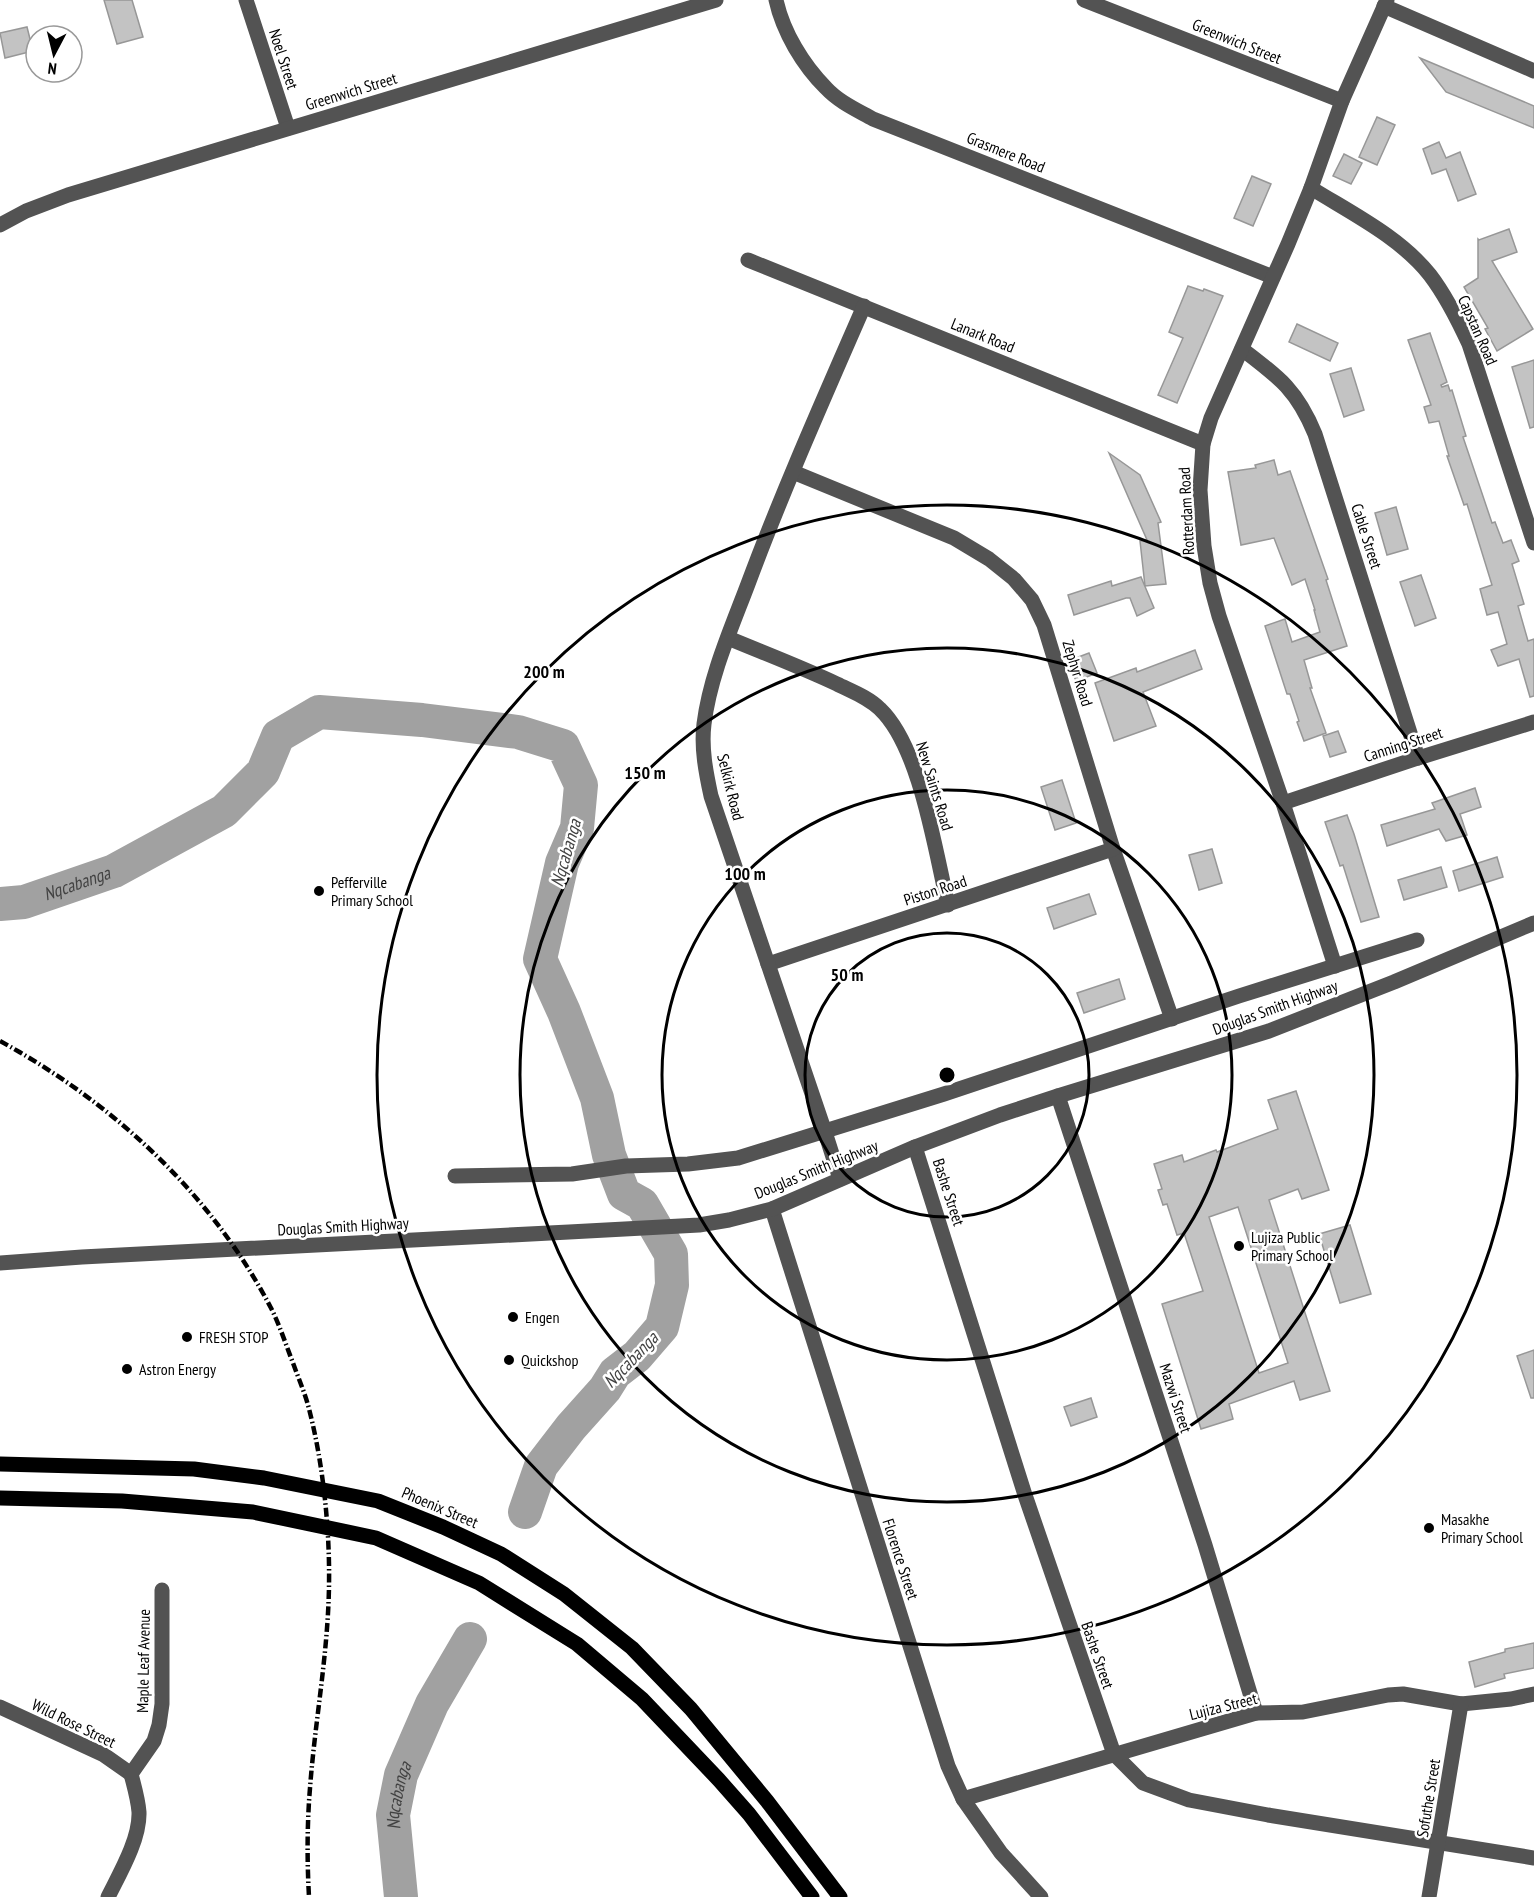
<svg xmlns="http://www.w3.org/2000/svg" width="1534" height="1897" font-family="'PT Sans Narrow',sans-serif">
<rect width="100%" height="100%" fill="#fff"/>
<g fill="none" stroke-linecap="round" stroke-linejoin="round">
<g stroke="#a1a1a1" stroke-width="34">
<path id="s1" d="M0 904 24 902 114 871 224 811 263 772 278 736 319 712 422 720 518 732 563 746 581 785 577 828 562 863 540 959 564 1012 597 1098 609 1155 624 1194 642 1204 671 1254 672 1285 662 1327 637 1356 615 1373 605 1389 571 1427 541 1466 525 1512"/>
<path id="s2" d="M401 1897 393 1815 401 1775 432 1704 470 1639"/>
</g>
</g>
<g fill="#c3c3c3" stroke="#979797" stroke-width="1.5" fill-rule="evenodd">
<path d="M104 0H132L143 37 117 44Z"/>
<path d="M27 27 33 51 5 58 0 33Z"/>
<path d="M1420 58 1534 106V128L1446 92Z"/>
<path d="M1377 117 1395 125 1377 165 1359 157Z"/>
<path d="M1439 142 1446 158 1460 152 1476 194 1458 201 1446 169 1432 174 1423 149Z"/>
<path d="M1344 154 1362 163 1351 184 1333 176Z"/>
<path d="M1252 176 1271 184 1253 226 1234 218Z"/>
<path d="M1509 229 1517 252 1492 261 1533 329 1497 351 1485 329 1488 328 1464 287 1478 278V239L1479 240Z"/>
<path d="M1188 286 1203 291 1204 289 1223 296 1177 403 1158 395 1183 338 1169 332Z"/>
<path d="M1297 324 1338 343 1330 361 1289 342Z"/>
<path d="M1430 333 1447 382 1441 385 1442 387 1448 385 1450 391 1452 390 1466 436 1463 437 1492 523 1495 522 1503 543 1511 540 1519 561 1512 564 1524 604 1518 606 1528 641 1534 639V696L1530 697 1519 659 1498 666 1491 650 1507 644 1498 612 1487 615 1480 589 1492 585 1467 504 1464 505 1447 456H1449L1439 421 1429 423 1424 407 1431 405 1408 340Z"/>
<path d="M1534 360V427L1530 428 1512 367Z"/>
<path d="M1351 368 1364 410 1344 417 1330 374Z"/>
<path d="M1109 453 1140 475 1161 522 1158 523 1166 584 1145 586 1140 541 1147 540Z"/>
<path d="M1274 460 1278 475 1290 471 1328 579 1326 580 1347 646 1304 660 1312 688H1310L1326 733 1304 741 1297 722 1299 721 1290 694H1287L1265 626 1285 619 1292 642 1320 632 1314 610H1315L1305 579 1292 585 1274 538 1241 545 1228 472 1256 468 1255 465Z"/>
<path d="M1396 507 1408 549 1387 555 1375 513Z"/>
<path d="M1421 575 1436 618 1415 626 1400 582Z"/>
<path d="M1141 577 1154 608 1137 616 1130 598H1126L1074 615 1068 595 1111 581 1112 586Z"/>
<path d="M1195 650 1202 669 1143 692 1156 726 1114 741 1095 683 1136 668 1137 672Z"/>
<path d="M1089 653 1097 673 1076 681 1068 661Z"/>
<path d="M1338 731 1346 752 1330 757 1323 736Z"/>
<path d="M1062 780 1076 823 1055 830 1041 787Z"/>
<path d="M1475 788 1481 807 1460 814 1467 835 1446 841 1439 829 1387 846 1381 825 1435 809 1432 803Z"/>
<path d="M1347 815 1354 834 1379 917 1361 922 1343 865 1340 866 1325 822Z"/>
<path d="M1212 849 1222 883 1199 890 1189 855Z"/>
<path d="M1497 857 1503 877 1459 891 1453 871Z"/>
<path d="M1441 867 1447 887 1404 900 1398 880Z"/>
<path d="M1089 894 1096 914 1054 929 1047 908Z"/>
<path d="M1119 979 1125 999 1084 1013 1077 993Z"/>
<path d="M1296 1091 1329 1190 1302 1199 1298 1189 1269 1200 1330 1391 1300 1400 1294 1381 1229 1404 1233 1419 1201 1429 1162 1304 1203 1291 1184 1233 1177 1235 1167 1204 1163 1205 1158 1190 1162 1189 1154 1164 1182 1155 1184 1162 1216 1150 1217 1152 1278 1129 1268 1100ZM1238 1207 1288 1363 1259 1373 1209 1217Z"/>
<path d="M1350 1225 1371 1294 1340 1303 1319 1234Z"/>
<path d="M1534 1350V1398H1531L1517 1356Z"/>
<path d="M1091 1398 1097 1417 1071 1426 1064 1407Z"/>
<path d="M1534 1643V1668L1504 1674 1505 1678 1475 1687 1469 1662 1505 1652V1649Z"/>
</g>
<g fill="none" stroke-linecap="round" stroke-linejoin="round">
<g stroke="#535353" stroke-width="15">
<path d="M246 0 288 128"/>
<path d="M776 0C783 32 803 65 826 88 839 102 857 110 873 119L1273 277"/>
<path d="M1084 0 1342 101"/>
<path d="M1384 6 1534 71"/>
<path d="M1311 188C1351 213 1400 237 1430 275 1446 296 1458 320 1469 344L1534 543"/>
<path d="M0 225 26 211 68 195 716 0"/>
<path d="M748 260 1203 444"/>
<path d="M1242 349C1279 377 1297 390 1315 434L1418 758"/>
<path d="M793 472 954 538 989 559 1014 579 1032 600 1044 625 1113 849 1172 1019"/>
<path d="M728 638C764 653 801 667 837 684 851 691 868 697 880 709 920 747 935 850 948 905"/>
<path d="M1283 803 1418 758 1534 722"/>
<path d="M768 964 1113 849"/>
<path d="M1335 966 1283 803 1219 616 1210 583 1204 546 1200 490 1203 444 1211 418 1288 244 1311 188 1342 101 1387 0"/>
<path d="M1058 1096 1205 1545 1256 1713"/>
<path d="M915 1147 1025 1495 1114 1754 1143 1783 1189 1800 1268 1815 1534 1858"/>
<path d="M455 1176 572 1174 626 1166 688 1164 738 1158 944 1094 1239 996 1417 940"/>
<path d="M840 1179 825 1132 711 796C706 773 701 748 704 724 710 676 731 629 748 584 783 490 824 398 864 306"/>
<path d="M772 1209 948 1766 963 1799 1001 1853 1041 1897"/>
<path d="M0 1263 82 1257 569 1232 699 1225 729 1220 772 1209 915 1147 1000 1115 1058 1096 1269 1031 1394 982 1534 923"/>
<path d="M0 1707 104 1755 131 1774"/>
<path d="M963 1799 1256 1713 1303 1712 1388 1695 1403 1694 1461 1704 1511 1699 1534 1694"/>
<path d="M108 1897C120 1873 140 1839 139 1812 138 1799 134 1786 131 1774L154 1741 159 1725 162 1704V1590"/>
<path d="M1429 1897 1461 1704"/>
</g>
<g stroke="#000" stroke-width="15">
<path d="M0 1464 194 1469 264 1478 378 1501 443 1527 501 1554 564 1594 632 1648 691 1709 767 1801 840 1897"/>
<path d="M0 1498 122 1501 253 1512 376 1538 479 1583 577 1644 642 1699 719 1780 749 1814 812 1897"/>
</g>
<path stroke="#000" stroke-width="4.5" stroke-dasharray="9 3 1.5 3" stroke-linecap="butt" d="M0 1041C113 1103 211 1193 271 1308 280 1326 286 1345 293 1363 298 1377 304 1391 308 1405 323 1461 330 1529 329 1586 328 1654 315 1721 310 1788 307 1824 307 1861 309 1897"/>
</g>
<g fill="none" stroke="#000" stroke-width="3">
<circle cx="947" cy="1075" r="142"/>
<circle cx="947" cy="1075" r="285"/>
<circle cx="947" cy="1075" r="427"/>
<circle cx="947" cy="1075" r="570"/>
</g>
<g fill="#000" stroke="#fff" stroke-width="2">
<circle cx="319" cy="891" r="6"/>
<circle cx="1239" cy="1246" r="6"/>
<circle cx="513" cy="1317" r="6"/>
<circle cx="187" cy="1337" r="6"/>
<circle cx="509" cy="1360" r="6"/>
<circle cx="127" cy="1369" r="6"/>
<circle cx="1429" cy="1528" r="6"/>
</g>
<g text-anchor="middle" stroke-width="5" stroke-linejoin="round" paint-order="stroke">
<g font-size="16" fill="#000" stroke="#fff">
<text transform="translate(1237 41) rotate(22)" y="6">Greenwich Street</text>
<text transform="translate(284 59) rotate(72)" y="6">Noel Street</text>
<text transform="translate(351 91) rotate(-17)" y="6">Greenwich Street</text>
<text transform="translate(1006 152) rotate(22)" y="6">Grasmere Road</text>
<text transform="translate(1478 330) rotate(66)" y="6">Capstan Road</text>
<text transform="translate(983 335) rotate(22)" y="6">Lanark Road</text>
<text transform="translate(1186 511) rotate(-93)" y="6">Rotterdam Road</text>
<text transform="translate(1367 536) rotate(72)" y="6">Cable Street</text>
<text transform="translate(1078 673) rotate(73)" y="6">Zephyr Road</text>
<text transform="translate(1403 744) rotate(-18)" y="6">Canning Street</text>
<text transform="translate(935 786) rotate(73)" y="6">New Saints Road</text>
<text transform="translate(731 787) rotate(76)" y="6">Selkirk Road</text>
<text transform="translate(935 890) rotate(-18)" y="6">Piston Road</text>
<text transform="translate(1275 1007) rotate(-20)" y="6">Douglas Smith Highway</text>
<text transform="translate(816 1169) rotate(-22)" y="6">Douglas Smith Highway</text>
<text transform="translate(949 1192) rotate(72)" y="6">Bashe Street</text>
<text transform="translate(343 1226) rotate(-3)" y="6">Douglas Smith Highway</text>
<text transform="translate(1176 1398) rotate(72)" y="6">Mazwi Street</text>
<text transform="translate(440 1507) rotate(23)" y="6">Phoenix Street</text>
<text transform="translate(901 1559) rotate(72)" y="6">Florence Street</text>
<text transform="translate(1098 1655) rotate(71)" y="6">Bashe Street</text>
<text transform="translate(143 1661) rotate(-89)" y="6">Maple Leaf Avenue</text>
<text transform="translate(1223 1706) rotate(-14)" y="6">Lujiza Street</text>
<text transform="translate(74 1723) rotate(26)" y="6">Wild Rose Street</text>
<text transform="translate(1428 1798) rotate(-81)" y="6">Sofuthe Street</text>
</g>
<g font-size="16" fill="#000" stroke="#fff" text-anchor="start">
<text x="331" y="888">Pefferville<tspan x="331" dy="18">Primary School</tspan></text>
<text x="1251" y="1243">Lujiza Public<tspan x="1251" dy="18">Primary School</tspan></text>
<text x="525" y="1323">Engen</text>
<text x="199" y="1343">FRESH STOP</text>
<text x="521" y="1366">Quickshop</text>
<text x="139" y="1375">Astron Energy</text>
<text x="1441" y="1525">Masakhe<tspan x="1441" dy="18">Primary School</tspan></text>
</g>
<g font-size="18" font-style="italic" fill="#424242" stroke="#fff">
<text transform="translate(566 853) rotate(-74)" y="6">Nqcabanga</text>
<text dy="6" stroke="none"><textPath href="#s1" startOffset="80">Nqcabanga</textPath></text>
<text transform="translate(631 1360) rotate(-46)" y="6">Nqcabanga</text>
<text dy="6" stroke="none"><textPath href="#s2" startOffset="102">Nqcabanga</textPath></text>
</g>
</g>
<circle cx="947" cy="1075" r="9" fill="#000" stroke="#fff" stroke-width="3"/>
<g font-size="18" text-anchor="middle" font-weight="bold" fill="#000" stroke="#fff" stroke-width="5" stroke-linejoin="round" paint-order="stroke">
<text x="544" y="678">200 m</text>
<text x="645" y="779">150 m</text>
<text x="745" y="880">100 m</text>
<text x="847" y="981">50 m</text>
</g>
<g transform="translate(54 54) rotate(187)"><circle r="28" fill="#ffffff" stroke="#999999" stroke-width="1.5"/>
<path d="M0-4.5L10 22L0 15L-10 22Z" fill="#000000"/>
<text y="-9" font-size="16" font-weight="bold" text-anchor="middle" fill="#000000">N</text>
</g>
</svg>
